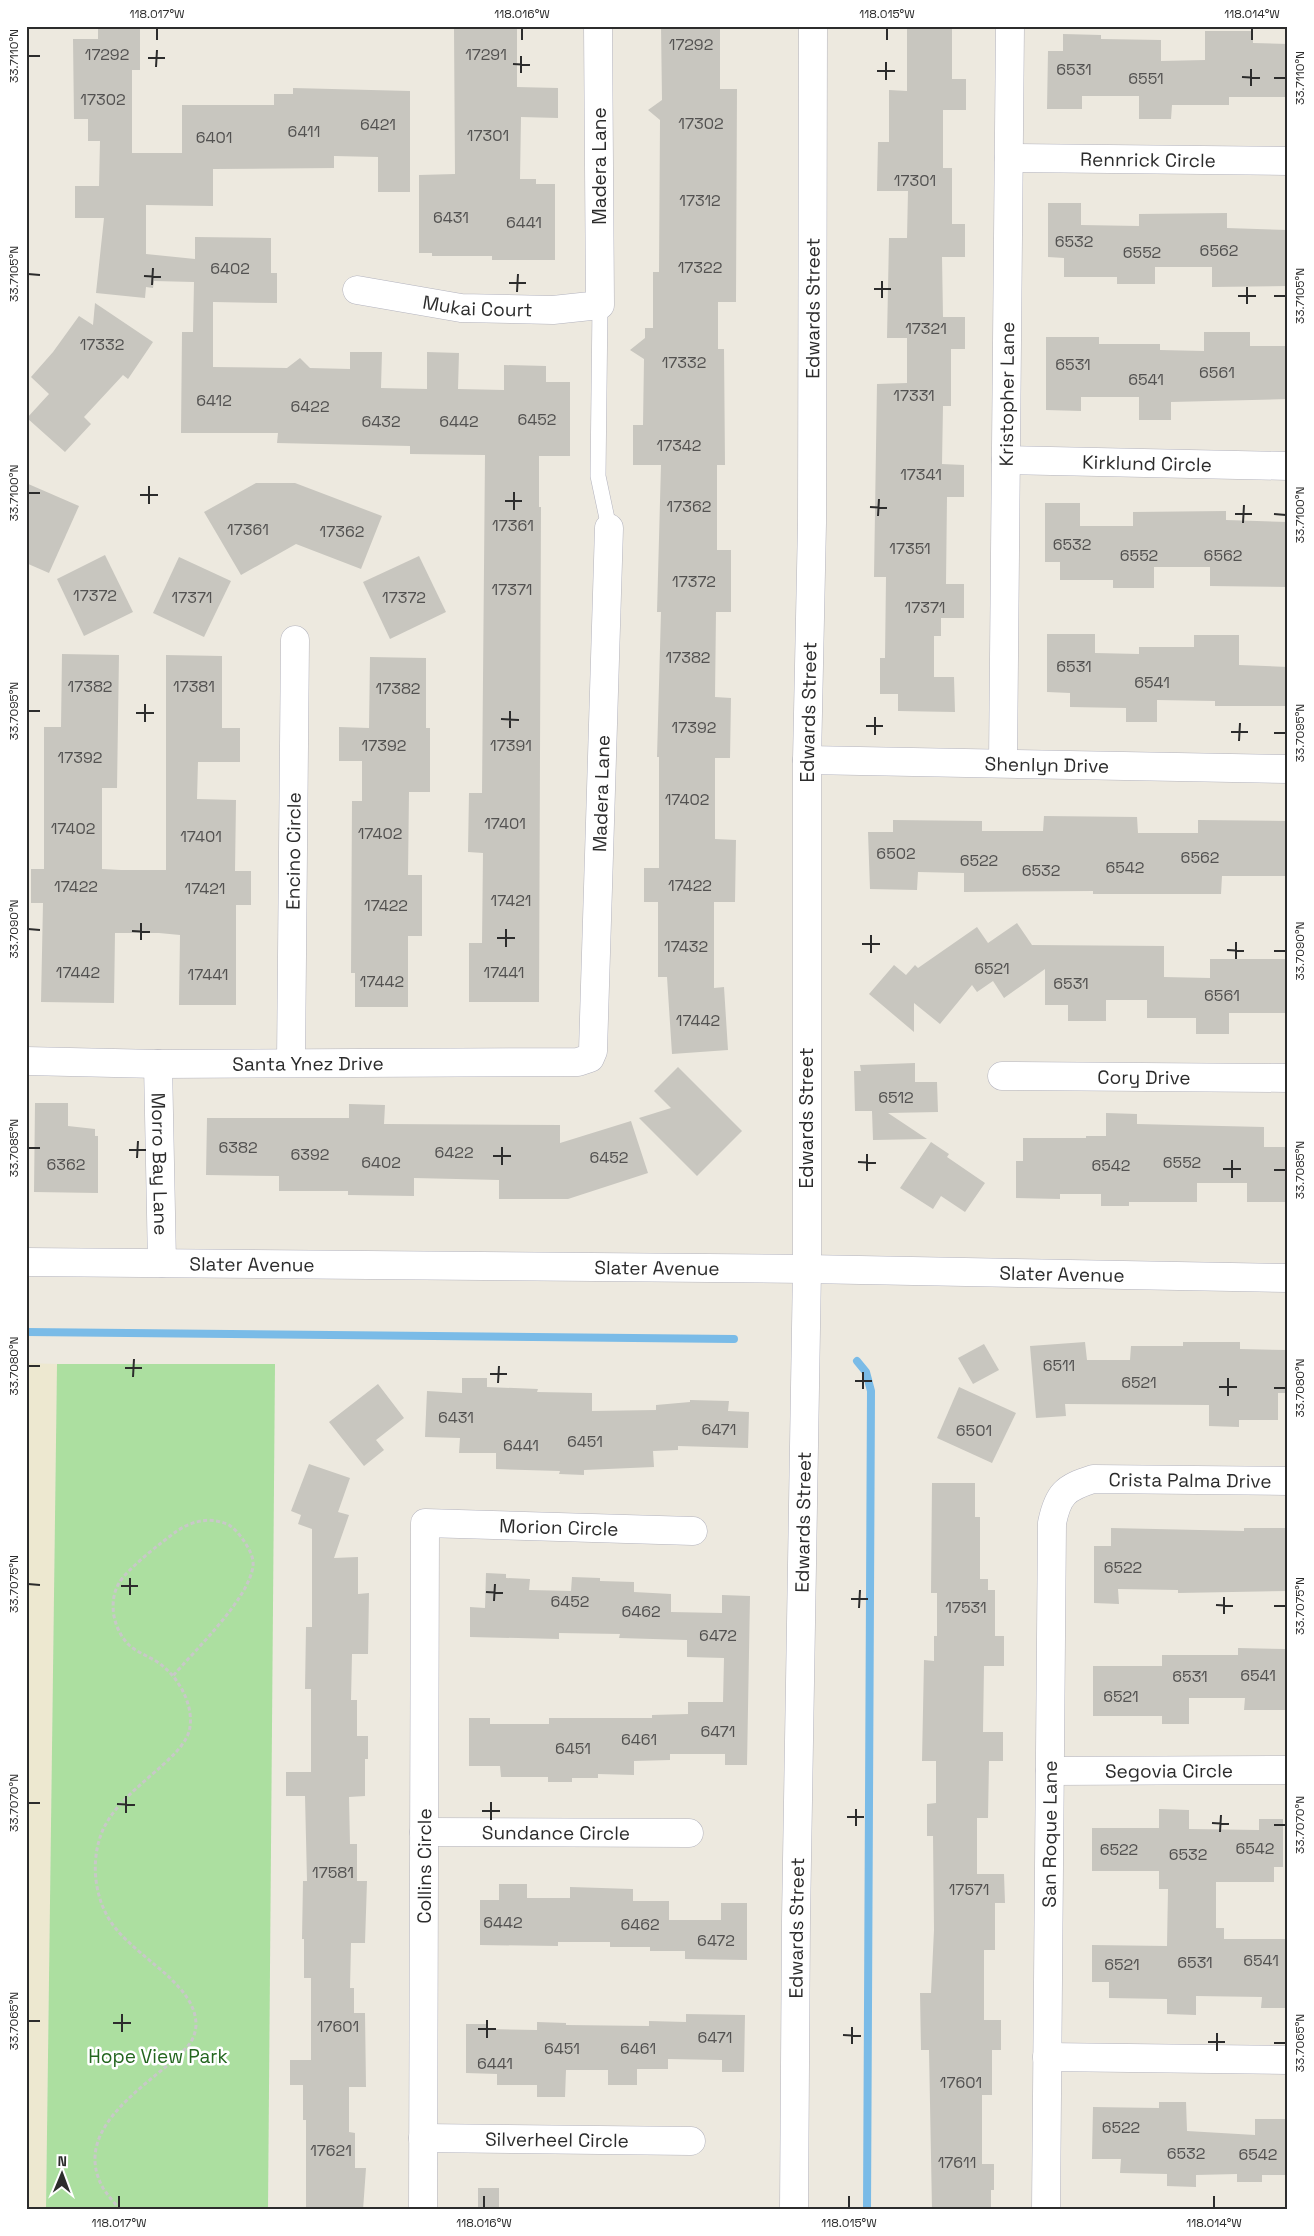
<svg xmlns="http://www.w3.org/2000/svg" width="1314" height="2236" font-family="'Space Grotesk',sans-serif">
<rect width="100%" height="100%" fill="#ede9df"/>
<path fill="#ede8d0" d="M26 1363 57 1364 46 2210H26Z"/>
<path fill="#acdfa0" d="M57 1364H275L268 2210H46Z"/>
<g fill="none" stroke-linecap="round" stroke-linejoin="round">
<g stroke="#7abbe7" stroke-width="8">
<path d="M26 1332 734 1339"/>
<path d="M857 1361 866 1372 871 1391 867 2210"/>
</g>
</g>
<g fill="#c8c6bf">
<path d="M98 26H140V70H132V153H182V105H274V94H293V88L410 91V192H378V157L334 156V168L213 169V206L146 205V254L195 259V237L271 238V273H277V303L213 302V367L287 368 300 358 310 368 350 369V352H382L381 388 427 389V352L459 353 458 389 504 390V365L546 366V382H570V456H539V507H541L539 1002H469V943H482L483 853 468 852 469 793H482L485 455 410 454V446L277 443 278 433H181L182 332H193L194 282 154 281 153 288 146 287 145 298 96 293 104 218H75V186H99L100 141H88V119H74L73 39H98Z"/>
<path d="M477 26H517V87L558 88V118L521 117 520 179H536V184H555V260H492V256H432V253H419V175L455 174 454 29H477Z"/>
<path d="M661 26H720V89H737L736 302H718V349H724L725 465H717V550H731V612H716L715 697 731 698 730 758H715V839L736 840 735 902H714V988L724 987 728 1050 672 1054 667 977H658V902H644V868H659V757H657L661 612H657L661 465H633V425H643L644 359 630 350 645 338V328H653V272H659L660 120 648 110 662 100Z"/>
<path d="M907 26H952V79H966V110H943V168H952V224H965V257H942L943 317H965V349H951V406H943L942 464 964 465V497H947L946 584H964V618H941V636H934V677H954L955 712 898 711V694H880V658H885L886 577H874L877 384 907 383V338H887L889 238H907L908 191H877L878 142H889V90L907 91Z"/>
<path d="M1205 31H1253V43L1288 44V97H1229V105H1172L1171 119H1139V96H1082V109H1047L1048 51H1063V34L1101 35V39L1161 40V61L1205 60Z"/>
<path d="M1048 203H1081V225L1139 226V214L1227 213V228L1288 230V286L1212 287V267H1155V284H1117V277H1064V258L1048 257Z"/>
<path d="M95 303 153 342 128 379 123 375 84 417 91 424 65 452 27 418 49 394 31 377 53 352 79 316 93 325Z"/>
<path d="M1204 332H1250V346H1288V399L1171 402V420H1139V397H1081V411L1046 410V337H1099V344H1160V350L1204 351Z"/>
<path d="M26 483 79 506 49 573 26 563Z"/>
<path d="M256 483H295L382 516 361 569 296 544 241 575 204 512Z"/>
<path d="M1045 503H1080V526H1133V512L1226 511V520L1288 522V587L1210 586V567H1154V588H1113V580H1060V562H1045Z"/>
<path d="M105 555 133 612 84 636 57 579Z"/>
<path d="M419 556 446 612 390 639 363 582Z"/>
<path d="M179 557 231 581 204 637 153 613Z"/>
<path d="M1047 634H1095V653L1139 654V647H1194V635H1239V665L1288 667V706H1215V701L1157 700V722H1126V708L1070 707V693L1047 692Z"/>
<path d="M62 654 119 655 117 788H102V869L121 870H166V655L222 656V728H240V762H198L197 799 236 800 235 871H251V905H236V1005H179L180 935 159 933H115L114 1003 41 1002 43 903H31V869H44V727H61Z"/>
<path d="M370 657 426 658V728H430V792H409L408 875H422V936H408V1007H355V973H351L352 801H362V761H339V727L369 728Z"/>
<path d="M1044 816 1137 817 1138 833H1198V820L1288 821V876H1222L1221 894H1093V891L964 892V873L918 872 917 890 870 889 868 832H893V820L982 821V831H1043Z"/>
<path d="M1017 923 1032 945 1164 946V977L1210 978V959H1288V1013H1229V1034H1196V1018H1147V1000H1106V1021H1068V1005H1045V969L1004 998 993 981 977 992 972 985 940 1024 914 1003V1032L869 994 894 965 906 975 915 965 918 968 977 927 988 943Z"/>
<path d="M915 1063V1082H937L938 1112 888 1113 927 1139 873 1140 872 1111H855L854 1071H861L860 1065Z"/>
<path d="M678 1067 742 1131 697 1176 639 1118 671 1108 654 1091Z"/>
<path d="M35 1103H68V1126L95 1129V1136H98V1193L34 1192Z"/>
<path d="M349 1104 385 1105 384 1124 560 1125V1143L631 1121 648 1173 568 1199H499V1180L414 1178V1196L348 1195V1191H279V1176L206 1175 207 1118H349Z"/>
<path d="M1106 1113 1137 1114V1124L1264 1127V1147H1285V1202H1247V1183H1197V1202H1129V1206H1101V1194H1060V1199L1016 1198V1161H1023V1138H1086V1136H1106Z"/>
<path d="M931 1142 949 1154 947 1157 985 1183 965 1212 941 1196 933 1209 900 1188Z"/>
<path d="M1085 1342 1087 1360H1130L1131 1346H1183V1342H1240V1349L1288 1350V1393H1278V1420H1239V1427L1209 1426V1405L1065 1404 1066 1416 1036 1418 1030 1346Z"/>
<path d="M984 1344 999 1370 973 1384 958 1358Z"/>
<path d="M462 1378H487V1387L538 1389 537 1392 592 1393V1411L656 1410V1405L690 1402V1400L729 1401 728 1411 749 1412 748 1448 678 1446V1450L653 1451 654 1467 584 1470V1475L559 1474 560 1471 496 1469V1453H459L460 1438 425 1437 427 1391 462 1393Z"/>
<path d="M378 1384 404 1418 376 1440 384 1450 364 1466 329 1422Z"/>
<path d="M959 1387 1016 1413 992 1463 937 1438Z"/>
<path d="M309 1464 350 1478 338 1512 349 1515 334 1558 358 1557V1594L369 1593 368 1654H352L351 1700H357V1736H368V1759H365V1796L349 1797 350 1844H357V1881H367L365 1943H351L350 1988H354V2013H365L366 2087H349V2132L355 2133V2168H366L363 2210H306V2120H303V2085H290V2060H311V1978H304V1939H302L303 1881H307L305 1796H286V1772H311V1689H305L306 1627H312V1529L298 1524 301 1515 291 1511Z"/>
<path d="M932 1483H975V1517H980V1579H988V1590H995V1636H1004V1666H984L983 1732H1003V1761H989L988 1818H977V1874H1004L1005 1903H995V1950H984V2020H1001V2050H992V2095H982V2164H994V2190H991V2210H932L929 2050H921L920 1993H931L934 1930 933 1836H927V1804L936 1803V1761H922L924 1660 934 1661V1636H937V1593H931Z"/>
<path d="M1111 1528 1244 1531V1528H1288V1591L1178 1593V1590L1118 1589 1119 1604 1094 1603V1546H1111Z"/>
<path d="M486 1573 506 1574V1578L530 1579 529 1590 571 1591 572 1577 600 1578V1581L634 1582V1592L671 1594V1612L722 1613V1595L750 1596 747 1765H725V1754H670V1760L634 1761V1775L598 1774V1778H572V1782H548V1777H501L500 1766H469V1718H490V1724H549V1718H652V1715L688 1714V1702H723L724 1658 687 1657V1640L619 1638 620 1634 559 1633V1639L470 1637V1607L485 1608Z"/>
<path d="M1238 1648 1285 1649V1656H1288V1710H1244L1245 1698H1189V1724H1162V1716H1093V1666H1162V1655H1238Z"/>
<path d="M1159 1809 1189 1810V1829L1259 1830V1819H1283V1867H1274V1882H1216V1928H1224V1939H1288V2008H1261L1262 1997 1196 1996V2015L1167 2014V1999L1109 1998V1982H1092V1945L1167 1946 1168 1889H1159V1871H1092V1828H1159Z"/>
<path d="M499 1884H527V1898H570V1887L633 1889V1901H669V1920H721V1903H747V1960L685 1959V1951H650V1947H610V1942H558V1946L480 1945V1900H499Z"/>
<path d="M686 2014 745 2015 744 2072H722V2060L668 2059V2069H637V2085H608V2070H566L565 2097H537V2085H497V2074L466 2073V2024H487V2029L537 2030V2022L566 2023V2025L649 2026V2021L686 2022Z"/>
<path d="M1159 2102H1186L1187 2131 1255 2135V2119H1288V2175H1262V2182H1237V2174L1196 2175V2187L1167 2186V2174L1120 2173 1121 2159H1092L1093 2107 1159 2108Z"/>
<rect x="478" y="2188" width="21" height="22"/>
</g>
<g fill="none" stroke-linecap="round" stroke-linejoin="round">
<g stroke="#b3b3be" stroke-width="16">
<path id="lane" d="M600 305 598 476 609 528"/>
</g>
<g stroke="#b3b3be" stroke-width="29">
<g id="street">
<path id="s1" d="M1009 158 1288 161"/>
<path id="s2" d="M357 290 461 308 553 310 600 305 598 26"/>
<path id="s3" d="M1006 460 1288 466"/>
<path id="s4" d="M807 760 1288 769"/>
<path id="s5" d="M1003 763 1010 26"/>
<path id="s6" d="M26 1061 158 1064 578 1062 590 1058 593 1051 609 528"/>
<path id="s7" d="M291 1062 295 640"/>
<path id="s8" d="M158 1064 162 1263"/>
<path id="s9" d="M1002 1076 1288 1078"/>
<path id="s10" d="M1050 1771 1288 1770"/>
<path id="s11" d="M424 1832 689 1833"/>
<path d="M1047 2057 1288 2060"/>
<path id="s12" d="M423 2138 691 2141"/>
<path id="s13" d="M423 2210 425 1523 693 1531"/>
<path id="s14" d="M1046 2210 1052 1523C1058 1494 1065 1488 1093 1479L1288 1481"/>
</g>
</g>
<g stroke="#b3b3be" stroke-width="29">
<g id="secondary">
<path id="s15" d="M26 1262 807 1269 1288 1278"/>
<path id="s16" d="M794 2210 796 1919 807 1269V760L812 523 813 26"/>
</g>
</g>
<path stroke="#c8c8c8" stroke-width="3" stroke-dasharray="4 2.5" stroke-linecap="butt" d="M120 2210C115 2203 108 2196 103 2188 73 2134 134 2094 169 2064 182 2052 195 2044 196 2025 196 2005 183 1991 170 1978 153 1962 127 1944 113 1925 96 1902 91 1868 99 1841 111 1792 186 1761 190 1727 193 1706 181 1682 165 1668 155 1658 138 1654 128 1644 113 1628 108 1602 119 1583 127 1569 163 1541 177 1531 192 1521 210 1516 229 1525 235 1529 240 1535 244 1541 249 1549 254 1557 253 1566 249 1599 195 1650 172 1677"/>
<use href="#lane" stroke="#fff" stroke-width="15"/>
<use href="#street" stroke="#fff" stroke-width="28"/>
<use href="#secondary" stroke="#fff" stroke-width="28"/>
</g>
<path fill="none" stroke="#2c2c2c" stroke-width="2" d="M157 40V28M522 40V28M887 40V28M1252 40V28M28 56H40M148 58H165M513 64 530 65M156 67 157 50M877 71H895M521 73V56M1242 77 1260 78M1274 78H1286M886 80V62M1251 86V69M28 274 40 275M144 276 161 277M509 283H526M152 285 153 268M874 289H891M517 292 518 274M1238 296H1256M1274 296H1286M882 298V281M1247 304V287M28 493H40M140 495H158M505 501H522M149 504V486M870 507 887 508M514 510V492M1235 514H1252M1274 514 1286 515M878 516 879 499M1243 523 1244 505M28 711H40M136 713H154M501 719 519 720M145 722V704M866 726H883M510 728V711M1231 732H1248M1274 733H1286M875 735V717M1239 741 1240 723M28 929 40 930M132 931 150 932M497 938H515M141 940V923M862 944H880M506 947V929M1227 950 1244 951M1274 951H1286M871 953V935M1236 959V942M28 1148H40M129 1150H146M493 1156H511M137 1158 138 1141M858 1162 876 1163M502 1165V1147M1223 1169H1241M1274 1170H1286M867 1171V1154M1232 1178V1160M28 1366H40M125 1368H142M490 1374H507M133 1377 134 1359M855 1381H872M498 1383 499 1366M1219 1387H1237M1274 1388H1286M863 1389V1372M1228 1396V1378M28 1584 40 1585M121 1586H138M486 1592 503 1593M130 1595V1578M851 1599H868M494 1601 495 1584M1216 1605 1233 1606M1274 1606H1286M859 1608 860 1590M1224 1614V1597M28 1803H40M117 1804 135 1805M482 1811H500M126 1813V1796M847 1817H864M491 1820V1802M1212 1823 1229 1824M1274 1825H1286M856 1826V1809M1220 1832 1221 1815M28 2021H40M113 2023H131M478 2029H496M122 2032V2014M843 2035 861 2036M487 2038V2020M1208 2042H1225M1274 2043H1286M852 2044V2027M1217 2051V2033M119 2208V2196M484 2208V2196M849 2208V2196M1214 2208V2196"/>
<g text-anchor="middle" stroke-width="5" stroke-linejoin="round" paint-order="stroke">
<g font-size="16" fill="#535251">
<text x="691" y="50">17292</text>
<text x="107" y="60">17292</text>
<text x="486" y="60">17291</text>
<text x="1074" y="75">6531</text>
<text x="1146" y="84">6551</text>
<text x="103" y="105">17302</text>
<text x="701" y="129">17302</text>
<text x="378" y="130">6421</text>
<text x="304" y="137">6411</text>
<text x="488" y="141">17301</text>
<text x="214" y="143">6401</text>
<text x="915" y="186">17301</text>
<text x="700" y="206">17312</text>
<text x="451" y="223">6431</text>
<text x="524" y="228">6441</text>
<text x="1074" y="247">6532</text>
<text x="1219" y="256">6562</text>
<text x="1142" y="258">6552</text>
<text x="700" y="273">17322</text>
<text x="230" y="274">6402</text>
<text x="926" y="334">17321</text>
<text x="102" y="350">17332</text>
<text x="684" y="368">17332</text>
<text x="1073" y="370">6531</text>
<text x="1217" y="378">6561</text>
<text x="1146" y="385">6541</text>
<text x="914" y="401">17331</text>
<text x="214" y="406">6412</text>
<text x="310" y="412">6422</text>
<text x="537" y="425">6452</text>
<text x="381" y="427">6432</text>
<text x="459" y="427">6442</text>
<text x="679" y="451">17342</text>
<text x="921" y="480">17341</text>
<text x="689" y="512">17362</text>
<text x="513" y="531">17361</text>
<text x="248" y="535">17361</text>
<text x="342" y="537">17362</text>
<text x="1072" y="550">6532</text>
<text x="910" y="554">17351</text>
<text x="1139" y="561">6552</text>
<text x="1223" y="561">6562</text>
<text x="694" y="587">17372</text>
<text x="512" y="595">17371</text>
<text x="95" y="601">17372</text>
<text x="192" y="603">17371</text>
<text x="404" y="603">17372</text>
<text x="925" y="613">17371</text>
<text x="688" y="663">17382</text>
<text x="1074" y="672">6531</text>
<text x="1152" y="688">6541</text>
<text x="90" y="692">17382</text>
<text x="194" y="692">17381</text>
<text x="398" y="694">17382</text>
<text x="694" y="733">17392</text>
<text x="384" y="751">17392</text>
<text x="511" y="751">17391</text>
<text x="80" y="763">17392</text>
<text x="687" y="805">17402</text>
<text x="505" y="829">17401</text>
<text x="73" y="834">17402</text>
<text x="380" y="839">17402</text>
<text x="201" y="842">17401</text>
<text x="896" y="859">6502</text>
<text x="1200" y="863">6562</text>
<text x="979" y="866">6522</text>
<text x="1125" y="873">6542</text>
<text x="1041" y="876">6532</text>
<text x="690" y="891">17422</text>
<text x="76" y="892">17422</text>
<text x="205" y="894">17421</text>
<text x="511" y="906">17421</text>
<text x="386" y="911">17422</text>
<text x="686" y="952">17432</text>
<text x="992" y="974">6521</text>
<text x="78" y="978">17442</text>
<text x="504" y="978">17441</text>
<text x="208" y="980">17441</text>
<text x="382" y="987">17442</text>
<text x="1071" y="989">6531</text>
<text x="1222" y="1001">6561</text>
<text x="698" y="1026">17442</text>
<text x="896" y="1103">6512</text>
<text x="238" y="1153">6382</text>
<text x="454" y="1158">6422</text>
<text x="310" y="1160">6392</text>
<text x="609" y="1163">6452</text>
<text x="381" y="1168">6402</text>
<text x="1182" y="1168">6552</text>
<text x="66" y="1170">6362</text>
<text x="1111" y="1171">6542</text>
<text x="1059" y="1371">6511</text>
<text x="1139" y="1388">6521</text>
<text x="456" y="1423">6431</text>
<text x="719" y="1435">6471</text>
<text x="974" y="1436">6501</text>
<text x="585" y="1447">6451</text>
<text x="521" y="1451">6441</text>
<text x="1123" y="1573">6522</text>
<text x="570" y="1607">6452</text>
<text x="966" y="1613">17531</text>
<text x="641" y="1617">6462</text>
<text x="718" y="1641">6472</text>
<text x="1258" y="1681">6541</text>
<text x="1190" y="1682">6531</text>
<text x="1121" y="1702">6521</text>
<text x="718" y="1737">6471</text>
<text x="639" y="1745">6461</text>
<text x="573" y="1754">6451</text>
<text x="1255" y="1854">6542</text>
<text x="1119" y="1855">6522</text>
<text x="1188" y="1860">6532</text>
<text x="333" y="1878">17581</text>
<text x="969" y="1895">17571</text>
<text x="503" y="1928">6442</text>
<text x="640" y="1930">6462</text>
<text x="716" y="1946">6472</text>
<text x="1261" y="1966">6541</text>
<text x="1195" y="1968">6531</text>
<text x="1122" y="1970">6521</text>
<text x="338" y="2032">17601</text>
<text x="715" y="2043">6471</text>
<text x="562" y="2054">6451</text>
<text x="638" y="2054">6461</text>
<text x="495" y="2069">6441</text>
<text x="961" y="2088">17601</text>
<text x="1121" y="2133">6522</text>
<text x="331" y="2156">17621</text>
<text x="1186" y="2159">6532</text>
<text x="1258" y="2160">6542</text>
<text x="957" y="2168">17611</text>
</g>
<g font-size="19" fill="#2c2c2c" stroke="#fff">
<text dy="7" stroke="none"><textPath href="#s1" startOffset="139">Rennrick Circle</textPath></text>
<text transform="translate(599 166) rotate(-90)" y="7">Madera Lane</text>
<text dy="7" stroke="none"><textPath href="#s2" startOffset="122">Mukai Court</textPath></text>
<text dy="7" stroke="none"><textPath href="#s16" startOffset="1902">Edwards Street</textPath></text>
<text dy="7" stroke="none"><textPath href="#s5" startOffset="369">Kristopher Lane</textPath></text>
<text dy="7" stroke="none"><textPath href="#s3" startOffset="141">Kirklund Circle</textPath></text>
<text dy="7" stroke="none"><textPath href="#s16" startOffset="1498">Edwards Street</textPath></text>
<text dy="7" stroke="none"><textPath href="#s4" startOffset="240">Shenlyn Drive</textPath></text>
<text dy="7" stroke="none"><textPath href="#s6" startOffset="830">Madera Lane</textPath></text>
<text dy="7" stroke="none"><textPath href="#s7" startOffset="211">Encino Circle</textPath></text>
<text dy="7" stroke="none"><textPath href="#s6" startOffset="282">Santa Ynez Drive</textPath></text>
<text dy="7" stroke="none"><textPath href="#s9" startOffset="142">Cory Drive</textPath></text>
<text transform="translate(806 1118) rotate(-90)" y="7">Edwards Street</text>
<text dy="7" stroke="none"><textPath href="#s8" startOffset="100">Morro Bay Lane</textPath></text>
<text dy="7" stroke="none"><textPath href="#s15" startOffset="226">Slater Avenue</textPath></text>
<text dy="7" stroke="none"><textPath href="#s15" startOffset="631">Slater Avenue</textPath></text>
<text dy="7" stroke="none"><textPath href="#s15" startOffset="1036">Slater Avenue</textPath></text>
<text dy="7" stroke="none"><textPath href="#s14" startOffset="849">Crista Palma Drive</textPath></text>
<text dy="7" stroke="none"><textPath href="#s16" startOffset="688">Edwards Street</textPath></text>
<text dy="7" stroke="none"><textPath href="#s13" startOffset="821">Morion Circle</textPath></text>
<text dy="7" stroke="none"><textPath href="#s10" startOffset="119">Segovia Circle</textPath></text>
<text dy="7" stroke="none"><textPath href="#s11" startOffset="132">Sundance Circle</textPath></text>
<text dy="7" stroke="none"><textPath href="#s14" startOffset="376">San Roque Lane</textPath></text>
<text dy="7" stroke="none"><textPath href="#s13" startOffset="344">Collins Circle</textPath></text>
<text dy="7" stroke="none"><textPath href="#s16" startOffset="282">Edwards Street</textPath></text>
<text dy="7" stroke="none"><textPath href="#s12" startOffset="134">Silverheel Circle</textPath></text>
</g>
<g font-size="19" fill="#24661f" stroke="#fff">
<text x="158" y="2063">Hope View Park</text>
</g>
</g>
<rect width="1314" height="2236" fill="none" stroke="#ffffff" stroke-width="55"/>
<g transform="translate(62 2174) rotate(1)" stroke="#ffffff" stroke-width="4" paint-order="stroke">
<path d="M0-4L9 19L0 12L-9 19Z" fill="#2c2c2c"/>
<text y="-8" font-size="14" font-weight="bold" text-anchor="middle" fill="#2c2c2c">N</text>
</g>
<rect x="28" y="28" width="1258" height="2180" fill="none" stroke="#2c2c2c" stroke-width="2"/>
<g font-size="12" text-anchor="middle" fill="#2c2c2c">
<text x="157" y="18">118.017°W</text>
<text x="522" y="18">118.016°W</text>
<text x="887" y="18">118.015°W</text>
<text x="1252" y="18">118.014°W</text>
<text transform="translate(14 56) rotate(-90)" y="4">33.7110°N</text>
<text transform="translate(1300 78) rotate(-90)" y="4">33.7110°N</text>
<text transform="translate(14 274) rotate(-90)" y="4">33.7105°N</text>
<text transform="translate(1300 296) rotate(-90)" y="4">33.7105°N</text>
<text transform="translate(14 493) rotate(-90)" y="4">33.7100°N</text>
<text transform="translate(1300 515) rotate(-90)" y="4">33.7100°N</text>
<text transform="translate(14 711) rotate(-90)" y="4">33.7095°N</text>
<text transform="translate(1300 733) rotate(-90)" y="4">33.7095°N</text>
<text transform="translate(14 929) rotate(-90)" y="4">33.7090°N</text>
<text transform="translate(1300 951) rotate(-90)" y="4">33.7090°N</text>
<text transform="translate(14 1148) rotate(-90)" y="4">33.7085°N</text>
<text transform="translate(1300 1170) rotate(-90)" y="4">33.7085°N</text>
<text transform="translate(14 1366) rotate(-90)" y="4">33.7080°N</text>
<text transform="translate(1300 1388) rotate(-90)" y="4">33.7080°N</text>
<text transform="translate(14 1584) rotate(-90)" y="4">33.7075°N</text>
<text transform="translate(1300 1606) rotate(-90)" y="4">33.7075°N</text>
<text transform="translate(14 1803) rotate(-90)" y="4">33.7070°N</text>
<text transform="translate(1300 1825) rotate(-90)" y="4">33.7070°N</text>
<text transform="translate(14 2021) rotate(-90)" y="4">33.7065°N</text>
<text transform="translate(1300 2043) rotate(-90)" y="4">33.7065°N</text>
<text x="119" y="2227">118.017°W</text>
<text x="484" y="2227">118.016°W</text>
<text x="849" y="2227">118.015°W</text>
<text x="1214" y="2227">118.014°W</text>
</g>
</svg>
